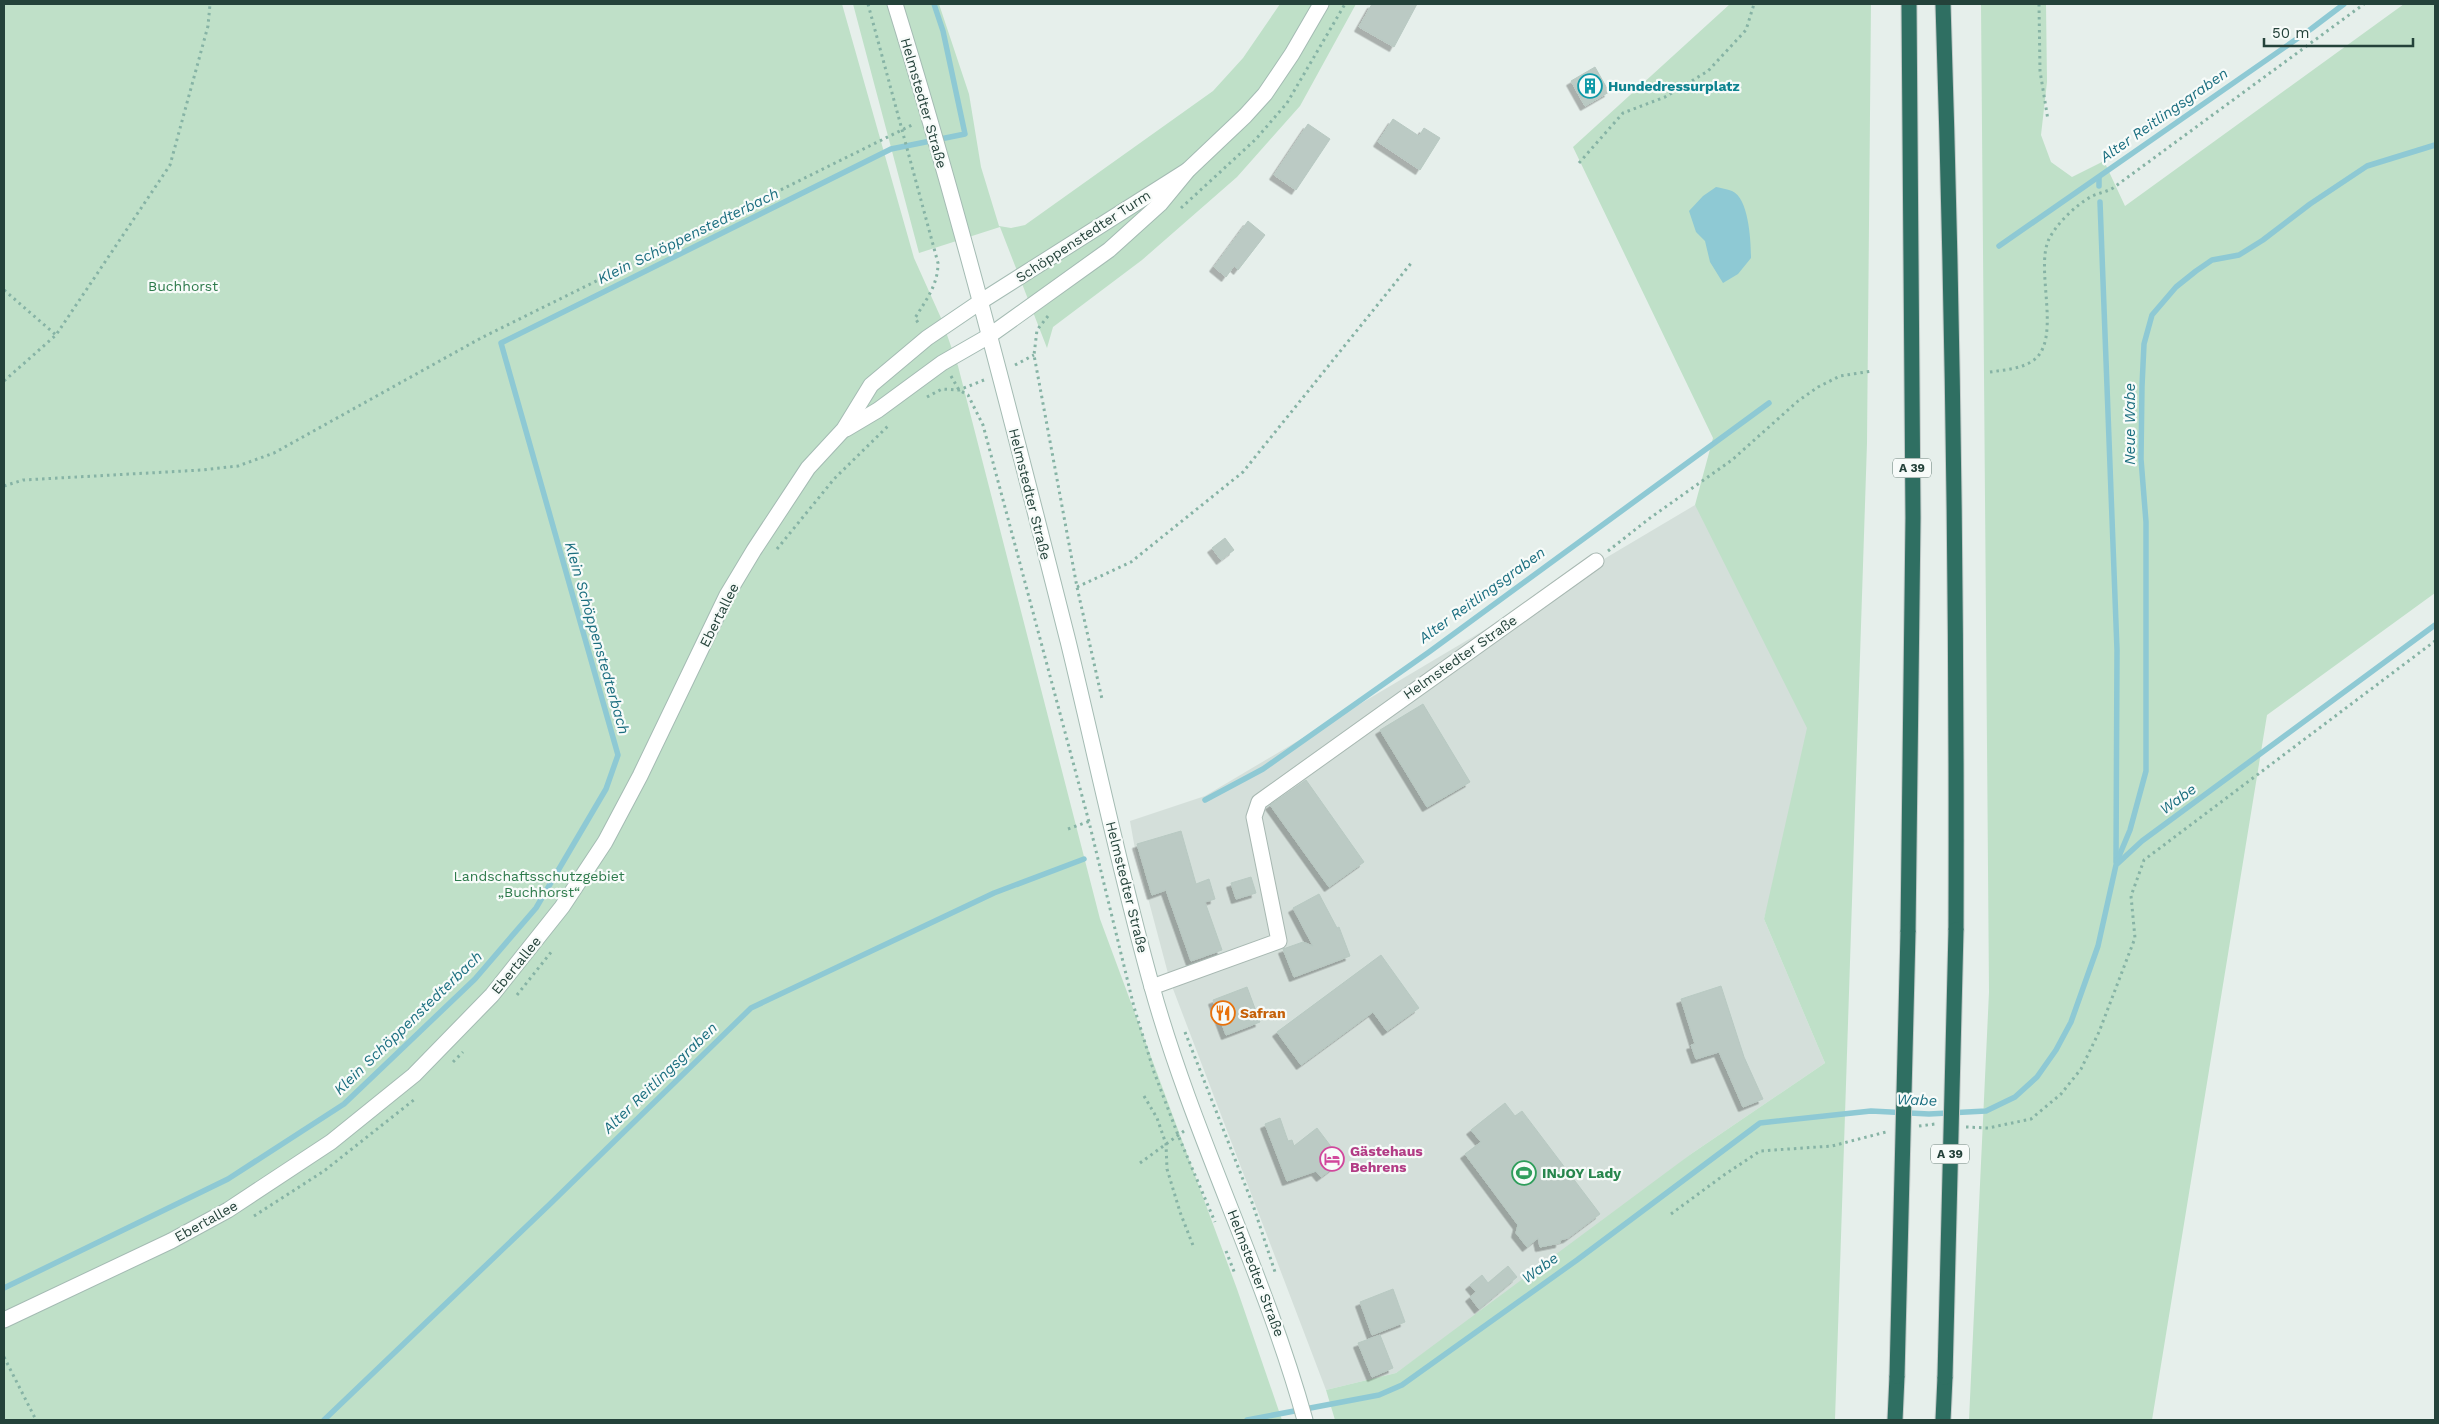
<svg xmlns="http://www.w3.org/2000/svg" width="2439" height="1424" font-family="'Work Sans',sans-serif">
<defs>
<filter id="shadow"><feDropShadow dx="-4.5" dy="4.5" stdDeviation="0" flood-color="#0004"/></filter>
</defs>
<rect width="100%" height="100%" fill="#e6efeb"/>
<path fill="#d4dfda" d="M1695 505 1752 587 1822 707 1764 919 1825 1063 1691 1154 1607 1222 1396 1373 1326 1390 1170 981 1135 849 1130 821 1205 796Z"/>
<g fill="#bfe0c8">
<path d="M4 4H842L914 258 941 318 958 366 1100 919 1237 1289 1282 1420H4Z"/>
<path d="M853 4H939L969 94 981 167 999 226 1011 228 1025 225 1213 91 1243 58 1280 4H1356L1300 106 1237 177 1142 260 1053 327 1047 348 1000 227 919 253Z"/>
<path d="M1730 4H1871L1867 443 1835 1420H1335L1326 1390 1396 1373 1691 1154 1825 1063 1764 919 1807 728 1695 505 1713 438 1573 147Z"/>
<path d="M1981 4H2046L2047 82 2041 135 2051 162 2072 177 2104 161 2125 206 2404 4H2435V593L2267 715 2152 1420H1969L1989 992Z"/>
</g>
<path fill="#8ec9d4" d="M1716 187C1721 188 1727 189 1732 191 1749 198 1751 242 1751 258L1738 274 1723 283 1710 262 1705 241 1696 232 1689 211 1703 196Z"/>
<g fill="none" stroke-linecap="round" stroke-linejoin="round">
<g stroke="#8ec9d4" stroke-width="5.5">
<path d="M2099 178V186"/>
<path d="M2100 202 2117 650 2116 862"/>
<path d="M1999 246 2311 29 2344 4"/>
<path d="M1205 800 1263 769 1429 652 1769 403"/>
<path d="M2117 861 2130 830 2146 771V522L2141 459 2142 386 2144 344 2152 315 2176 287 2196 271 2212 260 2239 255 2263 240 2310 204 2367 166 2435 145"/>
<path d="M4 1288 228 1179 344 1104 475 979 536 908 606 789 618 755 501 343 891 149 965 134 943 31 934 4"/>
<path d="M324 1420 550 1204 751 1008 994 893 1084 859"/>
<path d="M1247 1420 1379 1395 1402 1385 1577 1260 1760 1123 1871 1111 1929 1114 1986 1111 2015 1097 2037 1077 2056 1050 2071 1022 2098 946 2116 865 2142 841 2435 625"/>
</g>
</g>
<g fill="#bbcac4" stroke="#b8c9c2" filter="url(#shadow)">
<path d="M1372 4H1417L1394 47 1359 27Z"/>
<path d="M1595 67 1609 92 1585 106 1571 81Z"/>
<path d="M1393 119 1419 136 1424 128 1440 138 1420 170 1378 142Z"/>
<path d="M1308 124 1330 139 1296 190 1274 175Z"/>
<path d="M1248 221 1265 235 1238 270 1234 266 1226 277 1214 267Z"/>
<path d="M1225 538 1234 550 1221 560 1212 548Z"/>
<path d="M1423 704 1470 782 1427 807 1380 730Z"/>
<path d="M1306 780 1364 862 1329 887 1270 805Z"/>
<path d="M1181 831 1196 884 1209 879 1215 899 1205 902 1222 950 1191 961 1166 890 1152 895 1137 844Z"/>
<path d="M1251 877 1256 893 1236 899 1231 883Z"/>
<path d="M1319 894 1337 928 1339 927 1350 956 1294 977 1283 949 1303 942 1313 946 1293 908Z"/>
<path d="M1381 955 1419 1008 1387 1031 1373 1012 1301 1065 1277 1032Z"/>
<path d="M1721 986 1744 1057 1763 1099 1743 1107 1719 1052 1696 1059 1691 1045 1695 1044 1681 999Z"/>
<path d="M1247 987 1260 1022 1226 1035 1213 1000Z"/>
<path d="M1505 1103 1515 1116 1522 1111 1600 1214 1568 1238 1560 1240V1243L1540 1247 1538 1238 1527 1247 1516 1233 1518 1225 1465 1154 1481 1142 1471 1130Z"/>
<path d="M1280 1118 1288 1141 1292 1140 1294 1146 1317 1128 1342 1161 1321 1177 1316 1171 1287 1181 1265 1124Z"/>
<path d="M1508 1266 1517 1277 1479 1309 1470 1297 1476 1292 1470 1285 1482 1275 1488 1283Z"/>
<path d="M1393 1289 1405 1322 1372 1335 1360 1302Z"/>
<path d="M1380 1335 1393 1368 1372 1377 1358 1343Z"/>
</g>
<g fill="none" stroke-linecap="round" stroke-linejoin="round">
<g stroke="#a8b8b2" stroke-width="17">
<path id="street" d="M1152 987 1279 941 1254 817 1259 802 1596 561"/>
</g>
<g stroke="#a4bbb3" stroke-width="17">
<g id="secondary">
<path d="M895 4C960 214 1014 428 1068 641 1096 756 1120 873 1152 987 1193 1135 1264 1272 1305 1420"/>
<path d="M846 429 878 410 942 363 989 336 1109 250 1160 204 1188 170 1245 116 1265 94 1292 54 1321 4"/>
<path d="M4 1320 171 1241 228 1210 331 1142 414 1075 492 995 562 907 605 842 640 776 727 595 754 550 808 468 844 429 871 385 927 338 980 302 1188 170"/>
</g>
</g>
<g stroke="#c2cac8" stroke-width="17">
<g id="highway">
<path d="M1943 4C1953 312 1957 621 1956 930"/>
<path d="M1908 932 1913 518 1909 4"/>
<path d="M1895 1420 1897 1376"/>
<path d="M1943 1420 1945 1377"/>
</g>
</g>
<g stroke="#86b3a5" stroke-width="3" stroke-dasharray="2.5 4" stroke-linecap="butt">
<path d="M868 4 938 263C938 285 926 300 915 318L919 324"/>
<path d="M2039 4 2040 71 2048 120"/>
<path d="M1579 163 1623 113 1665 97 1708 71 1746 30 1754 4"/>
<path d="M1181 208 1256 139 1287 103 1345 4"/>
<path d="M4 290 56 335"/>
<path d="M1048 316 1037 330 1034 355 1077 587 1102 699"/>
<path d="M1015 365 1034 355"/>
<path d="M1990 372C2004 370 2019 369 2031 362 2064 343 2034 270 2049 239 2057 223 2076 205 2092 196 2099 193 2106 192 2113 188L2364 4"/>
<path d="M951 376 959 390 968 395 983 425 1089 822 1134 1007 1154 1072 1178 1135 1215 1222"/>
<path d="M4 381 56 335 170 165 208 26 210 4"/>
<path d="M927 397 942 389 959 390 984 380"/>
<path d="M4 486 23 480 202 470 238 466 274 453 481 338 914 124"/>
<path d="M777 549 834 479 888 426"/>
<path d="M1608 551 1650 518 1732 460 1798 401 1818 387 1840 376 1872 371"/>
<path d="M1077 587 1131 562 1243 472 1412 262"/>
<path d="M1068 829 1090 821"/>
<path d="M517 995 552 951"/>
<path d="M1185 1032 1253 1205 1275 1272"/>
<path d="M453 1062 463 1052"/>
<path d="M1144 1096 1157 1118 1166 1144 1167 1169 1180 1212 1194 1248"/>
<path d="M1919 1126 1935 1124"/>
<path d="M1966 1127 1988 1128 2031 1119 2061 1094 2081 1069 2099 1032 2135 938 2131 896 2144 860 2435 641"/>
<path d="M1140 1163 1184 1131"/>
<path d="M1671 1214 1724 1175 1760 1151 1832 1146 1886 1132"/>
<path d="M254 1216 324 1171 415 1099"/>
<path d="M1226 1251 1235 1274"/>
<path d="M4 1357 36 1420"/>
</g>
<use href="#street" stroke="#fff" stroke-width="15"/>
<use href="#secondary" stroke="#fff" stroke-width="15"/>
<use href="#highway" stroke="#2f6f62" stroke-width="15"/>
<g stroke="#c2cac8" stroke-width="17" stroke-linecap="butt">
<g id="highway-bridge">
<path d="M1897 1376 1908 932"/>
<path d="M1945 1377 1956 930"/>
</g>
</g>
<use href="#highway-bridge" stroke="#2f6f62" stroke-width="15"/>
</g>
<defs>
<g id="building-ring" transform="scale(1.25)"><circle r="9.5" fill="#f7fbf9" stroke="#0f9aa8" stroke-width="1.5"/><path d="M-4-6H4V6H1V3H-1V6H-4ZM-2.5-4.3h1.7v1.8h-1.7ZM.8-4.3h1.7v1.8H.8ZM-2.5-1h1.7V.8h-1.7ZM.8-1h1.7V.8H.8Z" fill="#0f9aa8"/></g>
<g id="restaurant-ring" transform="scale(1.25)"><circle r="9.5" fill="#f7fbf9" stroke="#e8710a" stroke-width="1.5"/><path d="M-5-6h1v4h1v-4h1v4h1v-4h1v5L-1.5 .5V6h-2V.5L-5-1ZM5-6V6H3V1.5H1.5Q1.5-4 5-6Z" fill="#e8710a"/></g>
<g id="hotel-ring" transform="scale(1.25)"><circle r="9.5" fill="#f7fbf9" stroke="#d1479c" stroke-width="1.5"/><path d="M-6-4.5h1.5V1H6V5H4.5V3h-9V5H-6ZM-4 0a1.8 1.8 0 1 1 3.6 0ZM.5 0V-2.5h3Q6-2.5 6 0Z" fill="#d1479c"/></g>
<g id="stadium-ring" transform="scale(1.25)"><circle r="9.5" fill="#f7fbf9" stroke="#2e9e5b" stroke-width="1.5"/><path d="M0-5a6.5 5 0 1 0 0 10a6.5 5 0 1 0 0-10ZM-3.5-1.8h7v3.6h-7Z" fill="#2e9e5b"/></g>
</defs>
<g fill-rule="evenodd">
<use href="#building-ring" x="1590" y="86"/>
<use href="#restaurant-ring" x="1223" y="1013"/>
<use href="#hotel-ring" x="1332" y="1159"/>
<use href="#stadium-ring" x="1524" y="1173"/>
</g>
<g text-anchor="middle" stroke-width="4.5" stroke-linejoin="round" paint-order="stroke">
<g fill="#f7fbf9" stroke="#637a73" stroke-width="1">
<rect x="1893" y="458.5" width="38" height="19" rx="4"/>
<rect x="1931" y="1144.5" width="38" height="19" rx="4"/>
</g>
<g font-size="12" font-weight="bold" fill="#24423a">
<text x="1912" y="472">A 39</text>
<text x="1950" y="1158">A 39</text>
</g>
<g font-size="14" font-weight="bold" fill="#0d838f" stroke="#f7fbf9" text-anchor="start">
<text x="1608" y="91">Hundedressurplatz</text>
</g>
<g font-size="14" fill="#24423a" stroke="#f7fbf9">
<text transform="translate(924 103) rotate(74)" y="5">Helmstedter Straße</text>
<text transform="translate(1083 236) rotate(-33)" y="5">Schöppenstedter Turm</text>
<text transform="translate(1030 494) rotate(76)" y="5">Helmstedter Straße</text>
<text transform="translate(719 615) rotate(-63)" y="5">Ebertallee</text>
<text transform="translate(1460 657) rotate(-35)" y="5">Helmstedter Straße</text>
<text transform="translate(1127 887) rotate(76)" y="5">Helmstedter Straße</text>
<text transform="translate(516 965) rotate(-51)" y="5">Ebertallee</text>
<text transform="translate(206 1221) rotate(-29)" y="5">Ebertallee</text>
<text transform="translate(1256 1273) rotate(69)" y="5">Helmstedter Straße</text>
</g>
<g font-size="14" fill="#2d7a4b" stroke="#f7fbf9">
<text x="183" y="291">Buchhorst</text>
<text x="539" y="881">Landschaftsschutzgebiet<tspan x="539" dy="16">„Buchhorst“</tspan></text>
</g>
<g font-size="14" font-weight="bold" fill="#c56008" stroke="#f7fbf9" text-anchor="start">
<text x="1240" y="1018">Safran</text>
</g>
<g font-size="14" font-weight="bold" fill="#b23c85" stroke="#f7fbf9" text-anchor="start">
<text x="1350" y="1156">Gästehaus<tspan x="1350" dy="16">Behrens</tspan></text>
</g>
<g font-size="14" font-weight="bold" fill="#27864d" stroke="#f7fbf9" text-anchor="start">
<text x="1542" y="1178">INJOY Lady</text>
</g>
<g font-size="15" font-style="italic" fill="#1c6f80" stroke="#f7fbf9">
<text transform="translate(2164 115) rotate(-35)" y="5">Alter Reitlingsgraben</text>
<text transform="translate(688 236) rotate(-26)" y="5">Klein Schöppenstedterbach</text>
<text transform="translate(2130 424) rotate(-90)" y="5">Neue Wabe</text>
<text transform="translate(1482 595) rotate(-36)" y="5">Alter Reitlingsgraben</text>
<text transform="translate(597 638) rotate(74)" y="5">Klein Schöppenstedterbach</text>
<text transform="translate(2178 799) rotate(-36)" y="5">Wabe</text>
<text transform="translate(408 1023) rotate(-44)" y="5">Klein Schöppenstedterbach</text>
<text transform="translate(660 1078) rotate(-44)" y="5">Alter Reitlingsgraben</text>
<text transform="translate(1917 1100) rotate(2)" y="5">Wabe</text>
<text transform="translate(1540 1268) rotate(-36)" y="5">Wabe</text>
</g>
</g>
<rect width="2439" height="1424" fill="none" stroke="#24423a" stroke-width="10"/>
<path d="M2264 38v8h149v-8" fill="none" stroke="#24423a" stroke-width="2.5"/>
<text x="2272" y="38" font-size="15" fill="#24423a" stroke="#f7fbf9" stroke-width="4" paint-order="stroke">50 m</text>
</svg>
